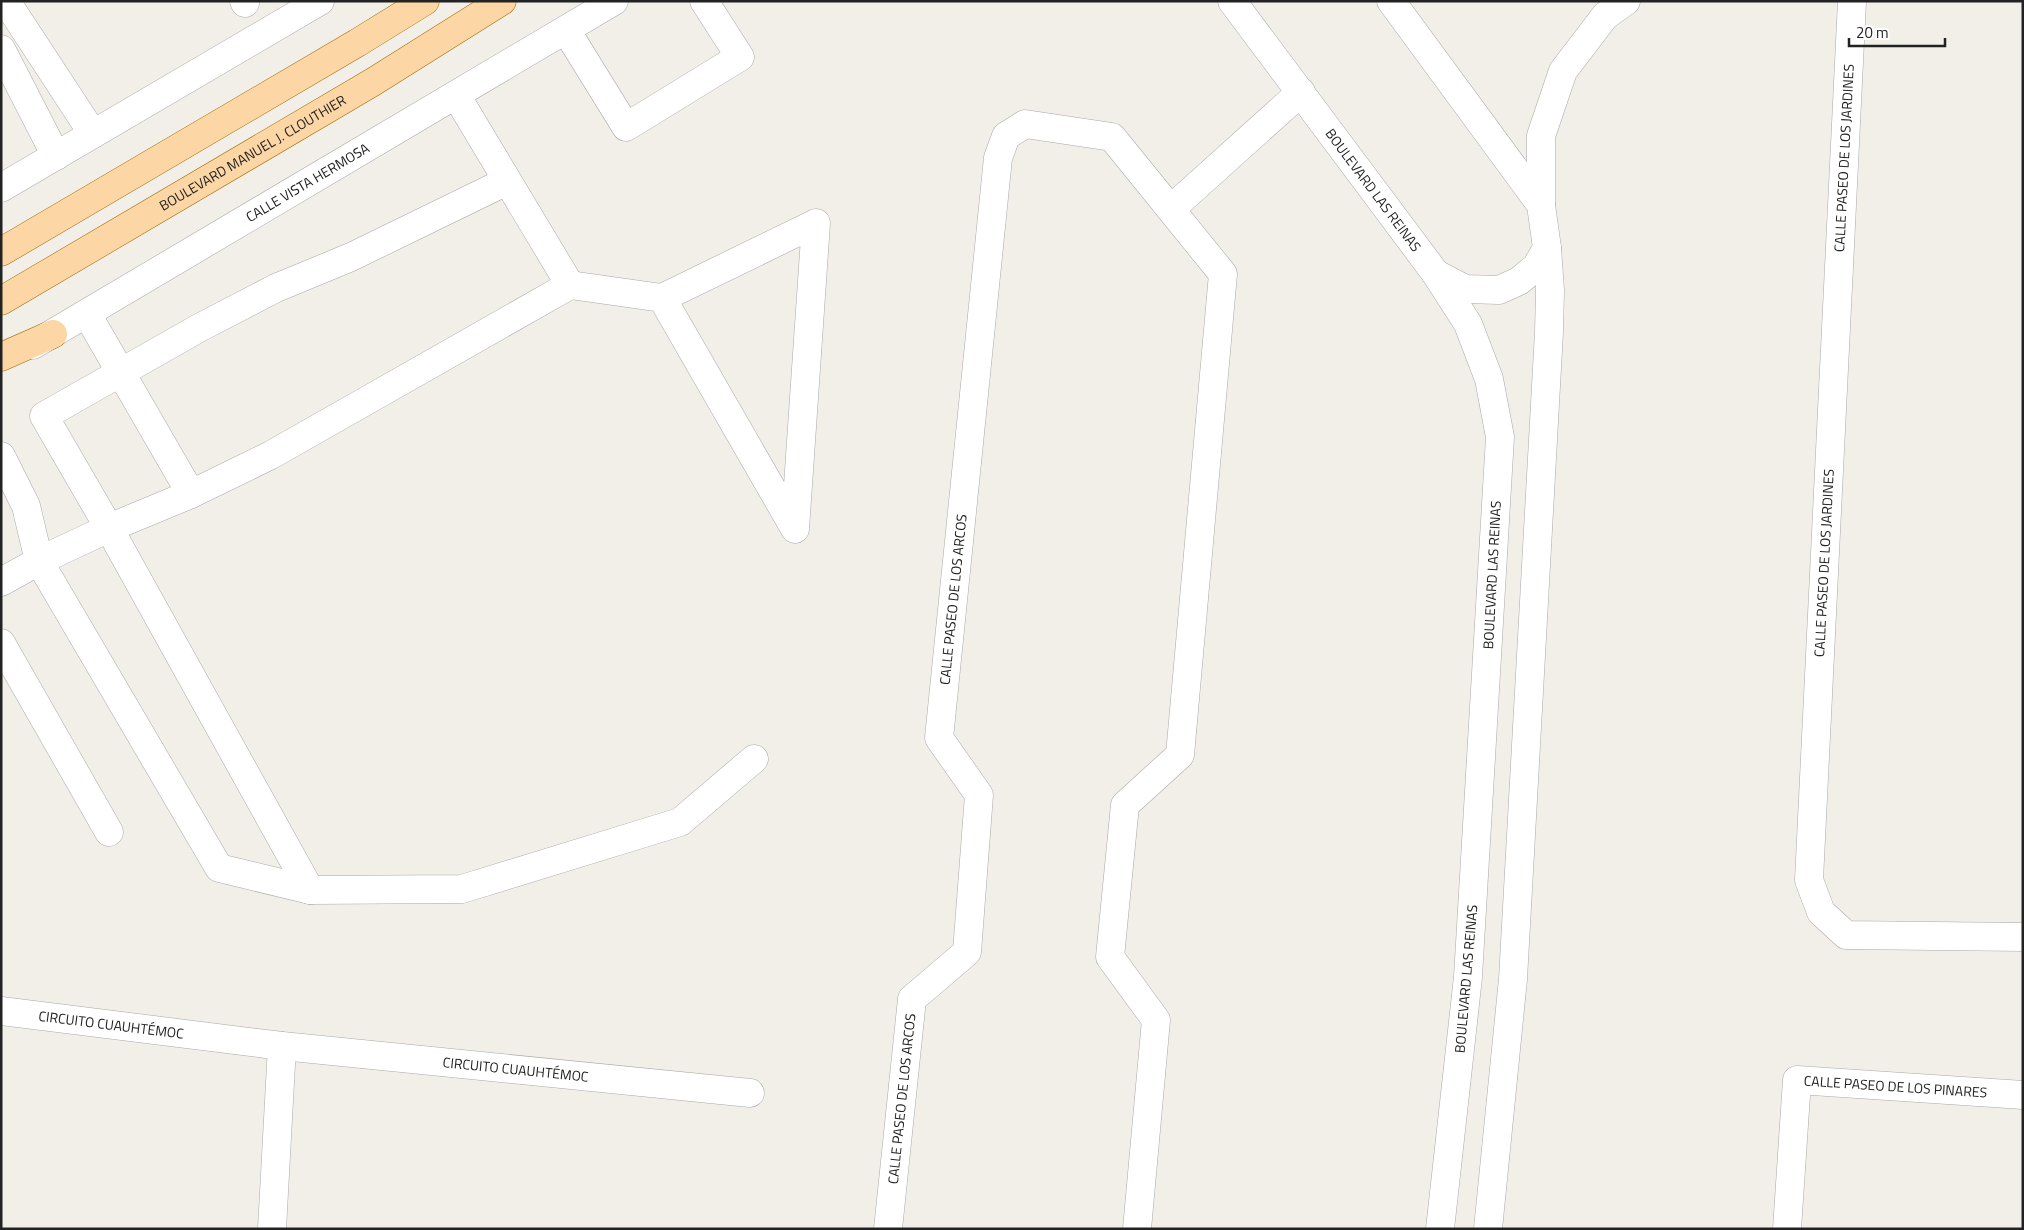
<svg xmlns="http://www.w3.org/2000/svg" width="2024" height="1230" font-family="'Titillium Web',sans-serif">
<rect width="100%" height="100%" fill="#f2efe9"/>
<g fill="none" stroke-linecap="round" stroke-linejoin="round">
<g stroke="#a9a9a9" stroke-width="29">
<g id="minor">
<path d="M6 1 93 134"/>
<path d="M244 1 245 3"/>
<path id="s1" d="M1232 1 1436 274 1468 324 1489 379 1500 437 1468 977 1440 1229"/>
<path d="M1391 1 1541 205 1547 248 1550 290 1549 332 1513 979 1488 1229"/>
<path d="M1852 1 1809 880 1821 912 1846 935 2023 937"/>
<path d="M566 30 626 127 740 57 704 1"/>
<path d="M1 49 56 156"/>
<path d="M1 188 320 1"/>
<path d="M1541 205V136L1563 71 1605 16 1626 1"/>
<path d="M1171 209 1301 92"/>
<path d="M1436 274 1465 289 1499 290 1519 281 1536 267 1547 248"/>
<path d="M570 285 662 298 816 223 795 529 662 298"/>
<path d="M87 314 191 494 271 455 570 285 456 95"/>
<path id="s2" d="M33 345 614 1"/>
<path d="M1 456 26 506 39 561 109 528 191 494"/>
<path d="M1 582 39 561 219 868 310 890 462 889 680 822 754 759"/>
<path d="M1 643 109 832"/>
<path d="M310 890 109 528 44 416 199 328 276 288 351 257 507 181"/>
<path id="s3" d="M1 1011 282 1046 750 1093"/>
<path d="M272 1229 282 1046"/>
<path id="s4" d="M888 1229 912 999 967 952 979 795 939 738 998 158 1006 136 1025 124 1112 137 1223 274 1180 755 1125 805 1110 957 1156 1020 1137 1229"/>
<path id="s5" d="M1787 1229 1797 1080 2023 1095"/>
</g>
</g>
<g stroke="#a06b00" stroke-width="29">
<g id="major">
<path d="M1 252 357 43 425 1"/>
<path id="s6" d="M1 301 373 82 502 1"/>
<path d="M1 357 53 334"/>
</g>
</g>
<use href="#minor" stroke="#fff" stroke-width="28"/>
<use href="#major" stroke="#fcd6a4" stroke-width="28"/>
</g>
<g text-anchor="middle" stroke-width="4" stroke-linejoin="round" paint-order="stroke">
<g font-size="14" fill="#222" stroke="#fff">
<text dy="5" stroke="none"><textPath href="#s6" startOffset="292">BOULEVARD MANUEL J. CLOUTHIER</textPath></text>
<text transform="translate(1844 158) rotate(-87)" y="5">CALLE PASEO DE LOS JARDINES</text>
<text dy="5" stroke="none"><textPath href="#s2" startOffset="319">CALLE VISTA HERMOSA</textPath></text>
<text dy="5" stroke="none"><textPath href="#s1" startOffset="236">BOULEVARD LAS REINAS</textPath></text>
<text transform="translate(1824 563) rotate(-87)" y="5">CALLE PASEO DE LOS JARDINES</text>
<text transform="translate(1492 575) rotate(-87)" y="5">BOULEVARD LAS REINAS</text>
<text dy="5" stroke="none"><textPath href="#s4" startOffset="670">CALLE PASEO DE LOS ARCOS</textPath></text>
<text transform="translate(1466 979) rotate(-85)" y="5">BOULEVARD LAS REINAS</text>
<text dy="5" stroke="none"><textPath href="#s3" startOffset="111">CIRCUITO CUAUHTÉMOC</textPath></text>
<text dy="5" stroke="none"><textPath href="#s3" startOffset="518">CIRCUITO CUAUHTÉMOC</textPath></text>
<text dy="5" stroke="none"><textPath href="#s5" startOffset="248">CALLE PASEO DE LOS PINARES</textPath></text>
<text dy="5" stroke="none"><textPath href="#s4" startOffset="131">CALLE PASEO DE LOS ARCOS</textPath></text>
</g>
</g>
<rect width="2024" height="1230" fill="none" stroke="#222222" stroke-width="5"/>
<path d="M1849 38v8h96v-8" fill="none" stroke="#222222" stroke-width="2.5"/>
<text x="1856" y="38" font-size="15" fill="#222222" stroke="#ffffff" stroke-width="4" paint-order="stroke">20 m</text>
</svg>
